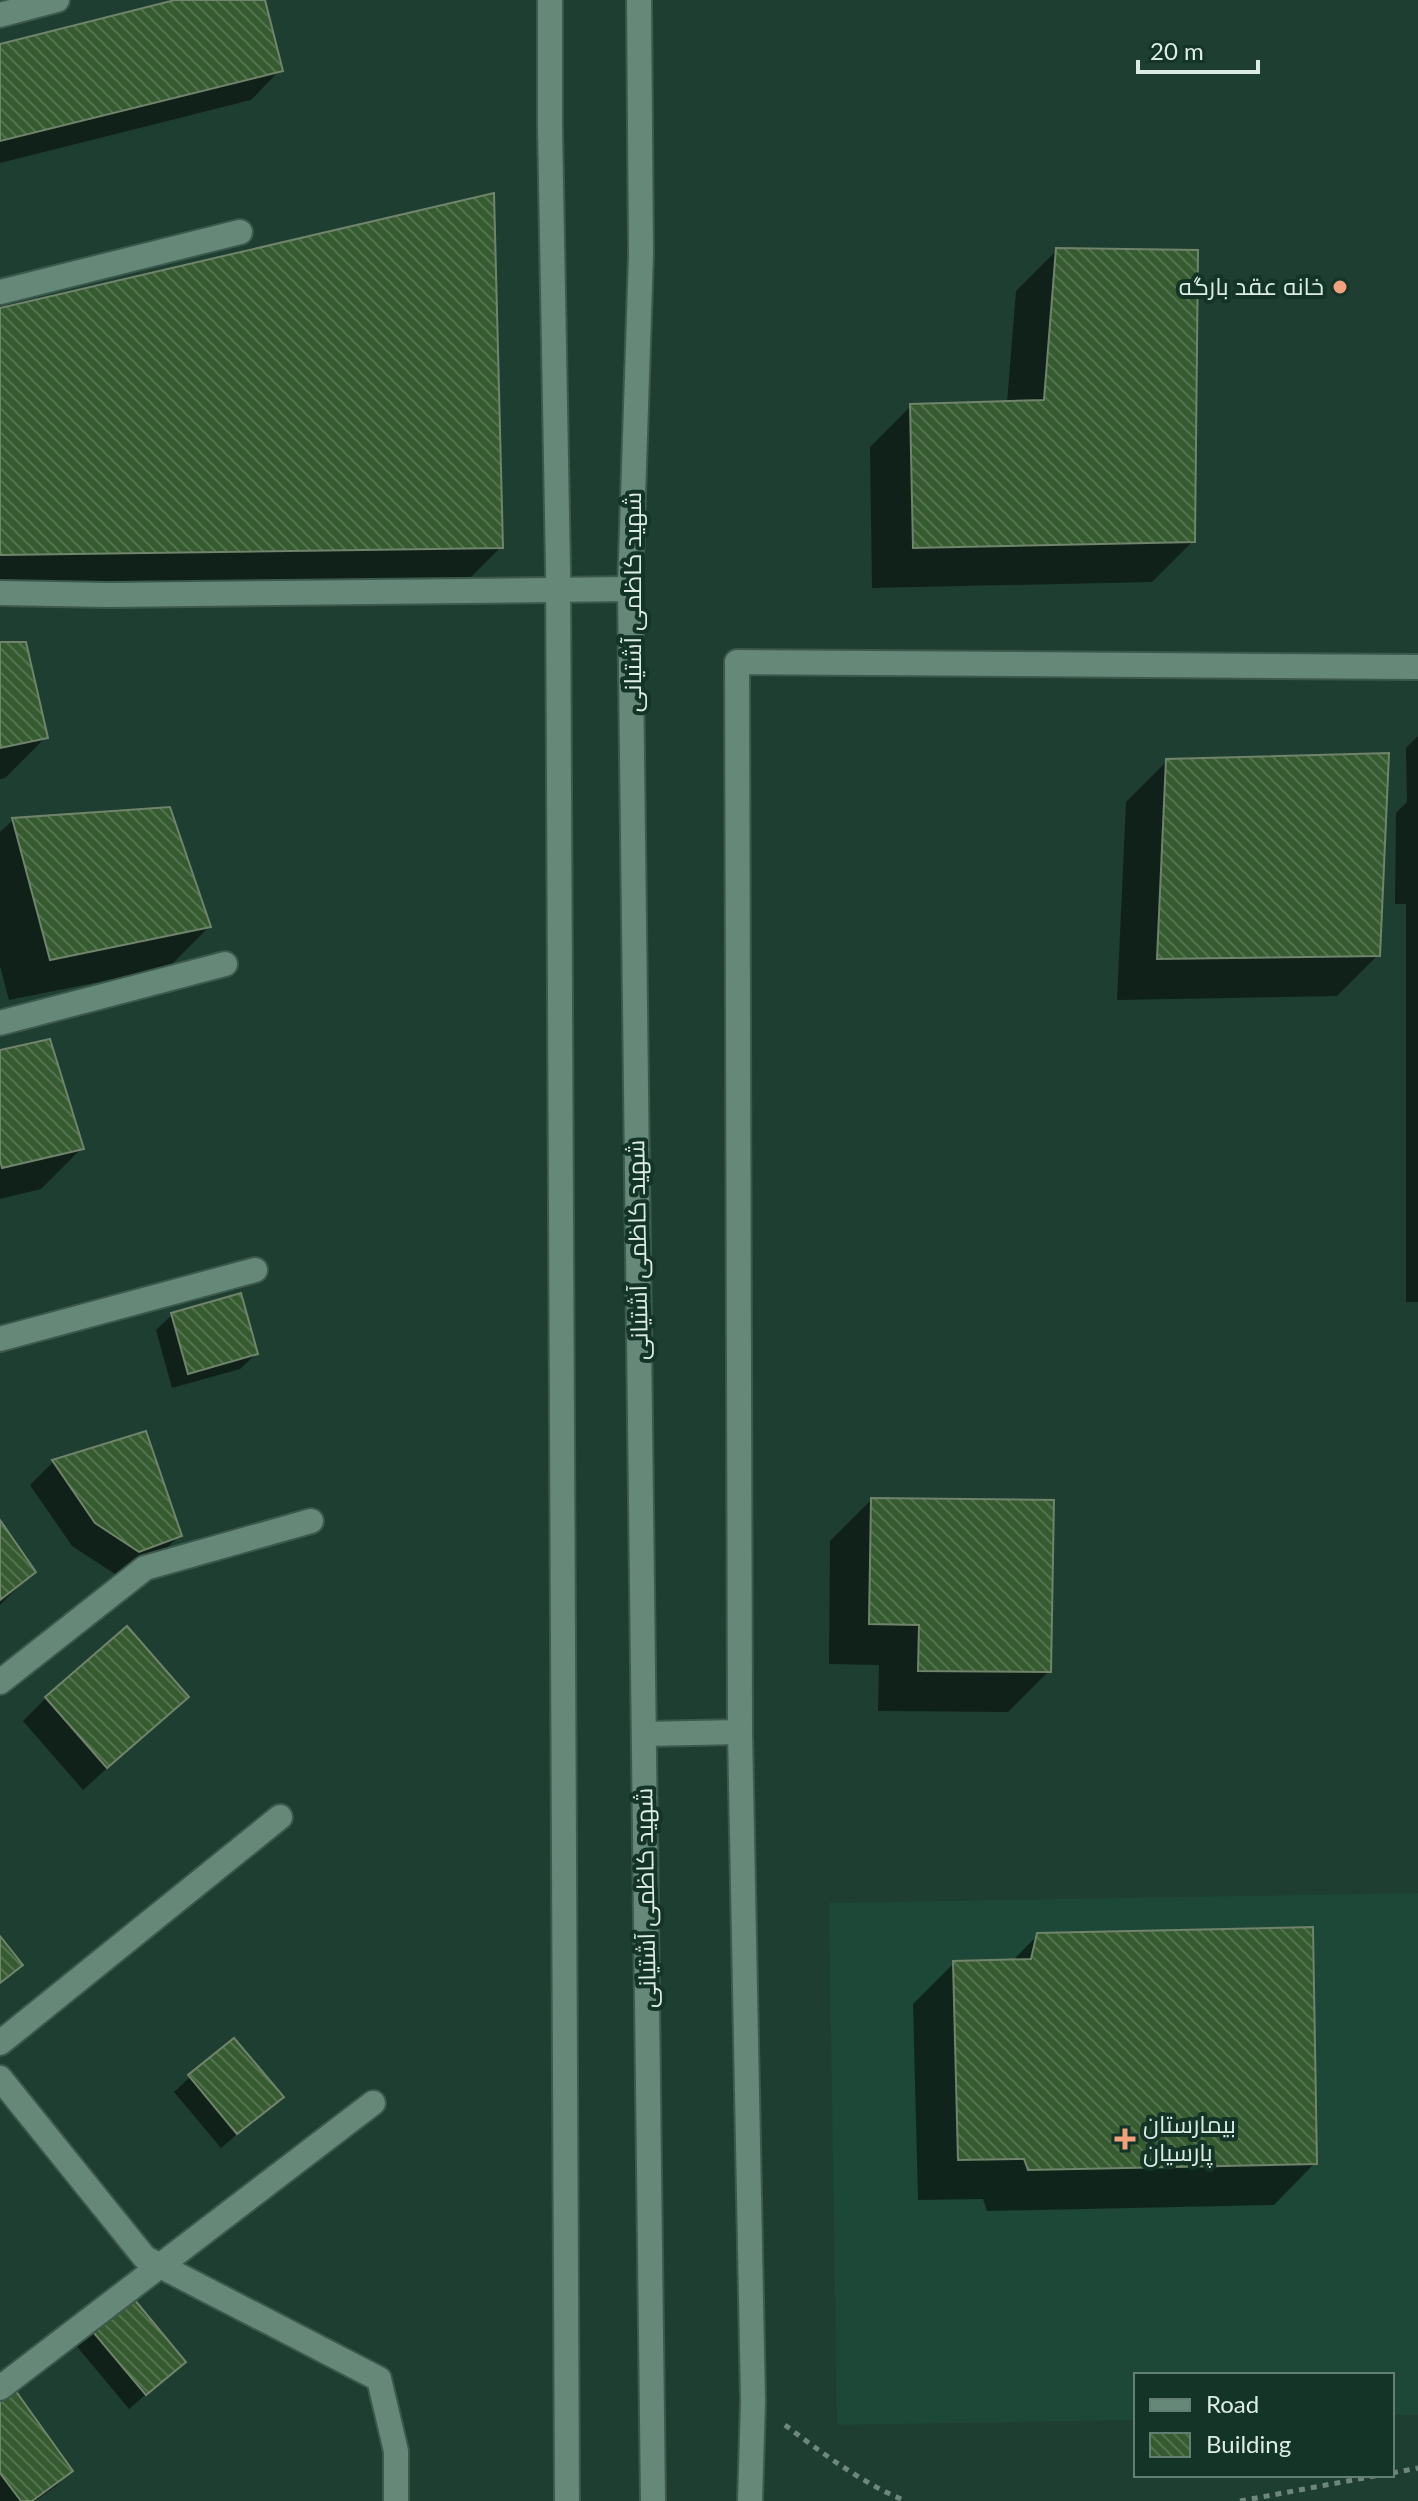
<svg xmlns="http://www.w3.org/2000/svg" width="1418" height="2501" font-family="Lato,Cairo,sans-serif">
<defs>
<pattern id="building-back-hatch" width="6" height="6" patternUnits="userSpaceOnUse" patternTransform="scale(2)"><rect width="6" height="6" fill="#375b31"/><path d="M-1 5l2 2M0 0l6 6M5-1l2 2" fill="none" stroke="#53734f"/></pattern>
</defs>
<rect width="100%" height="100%" fill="#1e3e31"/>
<path fill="#1d4736" d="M1418 1893V2415H1392V2375H1136V2420L837 2425 829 1903Z"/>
<g fill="#0007">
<path d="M183 0H263L280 70 251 100 0 163V46Z"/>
<path d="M1057 250 1193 541 1152 582 872 588 870 447 911 406 1007 403 1016 291Z"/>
<path d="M0 311 501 547 471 577 0 584Z"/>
<path d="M0 644 46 737 5 778 0 779Z"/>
<path d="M1418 736V1302H1406V904H1395L1396 813 1407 802 1406 748Z"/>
<path d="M1167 761 1378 955 1337 996 1117 1000 1126 802Z"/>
<path d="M13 820 209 927 168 968 9 1000 0 966V832Z"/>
<path d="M0 1052 82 1148 41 1189 0 1199Z"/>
<path d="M172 1315 256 1354 240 1369 172 1388 156 1330Z"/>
<path d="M145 1434 179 1536 156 1559 115 1574 72 1546 30 1485 53 1462Z"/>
<path d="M871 1500 1049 1671 1008 1712 878 1711 879 1665 829 1664 830 1541Z"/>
<path d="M0 1524 34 1571 0 1605Z"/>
<path d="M186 1697 83 1790 23 1721 46 1698Z"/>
<path d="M1038 1935 1315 2163 1274 2205 987 2211 983 2199 918 2200 913 2004 954 1963 1012 1961Z"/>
<path d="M190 2077 281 2096 221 2148 174 2092Z"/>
<path d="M90 2327 183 2362 129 2409 74 2343Z"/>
<path d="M0 2403 71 2470 56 2486 35 2501H0Z"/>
</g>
<g fill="url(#building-back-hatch)" stroke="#6f846b" stroke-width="2">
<path d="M175 0H265L283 71 0 141V44Z"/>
<path d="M494 193 503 548 0 555V308Z"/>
<path d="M1056 248 1198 250 1195 542 913 548 910 404 1044 400Z"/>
<path d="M0 642H26L48 738 0 748Z"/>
<path d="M1389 753 1380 956 1157 959 1166 759Z"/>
<path d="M170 807 211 927 50 960 12 818Z"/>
<path d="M50 1039 84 1149 2 1168 0 1160V1050Z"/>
<path d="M241 1293 258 1354 188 1374 171 1313Z"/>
<path d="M146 1431 182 1536 139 1552 95 1523 52 1460Z"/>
<path d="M871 1498 1054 1500 1051 1672 918 1671 919 1625 869 1624Z"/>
<path d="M0 1520 36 1572 0 1600Z"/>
<path d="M127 1626 189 1697 107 1768 45 1697Z"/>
<path d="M1313 1927 1317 2164 1028 2170 1024 2159 958 2160 953 1961 1031 1959 1037 1933Z"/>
<path d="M0 1936 23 1965 0 1983Z"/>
<path d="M234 2038 284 2097 237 2134 188 2075Z"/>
<path d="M129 2293 186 2362 146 2395 88 2326Z"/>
<path d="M15 2390 73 2471 32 2501H21L0 2473V2401Z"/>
</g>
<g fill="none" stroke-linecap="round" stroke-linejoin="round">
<g stroke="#3c594e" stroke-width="28">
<g id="minor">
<path d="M550 0V127L558 569 567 2501"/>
<path d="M639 0 641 254 630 589 653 2501"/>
<path d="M0 15 57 0"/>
<path d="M0 292 240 232"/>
<path d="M0 593 109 595 630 589"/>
<path d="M0 1023 225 964"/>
<path d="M0 1339 255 1270"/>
<path d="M0 1682 145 1568 311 1521"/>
<path d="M644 1734 740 1732"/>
<path d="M0 2043 280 1817"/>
<path d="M0 2078 145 2258 379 2379 396 2451V2501"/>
<path d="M0 2388 373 2103"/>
<path d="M750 2501 753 2401 740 1732 737 662 1418 667"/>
</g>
</g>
<g stroke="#6d877b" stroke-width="5" stroke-dasharray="6 6" stroke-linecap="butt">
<path d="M785 2425C822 2453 863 2484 906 2501"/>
<path d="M1392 2473 1418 2468"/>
<path d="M1240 2501 1380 2475"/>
</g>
<use href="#minor" stroke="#668879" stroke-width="24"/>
</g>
<g fill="#f2a17e" stroke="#143427" stroke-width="3">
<circle cx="1340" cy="287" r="8"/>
<path d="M1121 2127h8v8h8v8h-8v8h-8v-8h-8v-8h8z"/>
</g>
<g text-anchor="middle" stroke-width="8" stroke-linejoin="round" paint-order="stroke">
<g font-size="24" fill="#daece3" stroke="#143427" text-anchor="end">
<text x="1324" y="295">خانه عقد بارگه</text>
<text x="1143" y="2133" text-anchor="start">بیمارستان<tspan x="1143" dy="28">پارسیان</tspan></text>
</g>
<g font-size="24" fill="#daece3" stroke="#143427">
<text transform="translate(633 602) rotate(-90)" y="8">شهید کاظمی آشتیانی</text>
<text transform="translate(638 1250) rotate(-91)" y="8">شهید کاظمی آشتیانی</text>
<text transform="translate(646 1898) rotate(-91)" y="8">شهید کاظمی آشتیانی</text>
</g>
</g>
<rect x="1134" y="2373" width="260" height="104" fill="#143427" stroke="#637e72" stroke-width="2"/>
<rect x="1150" y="2399" width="40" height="12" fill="#668879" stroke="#637e72" stroke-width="2"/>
<text x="1206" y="2413" font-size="24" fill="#daece3">Road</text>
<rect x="1150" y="2433" width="40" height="24" fill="url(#building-back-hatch)" stroke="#637e72" stroke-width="2"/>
<text x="1206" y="2453" font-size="24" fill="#daece3">Building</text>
<path d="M1138 60v12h120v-12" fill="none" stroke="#daece3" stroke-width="4"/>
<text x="1150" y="60" font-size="24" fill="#daece3" stroke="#143427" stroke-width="6" paint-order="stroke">20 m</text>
</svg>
